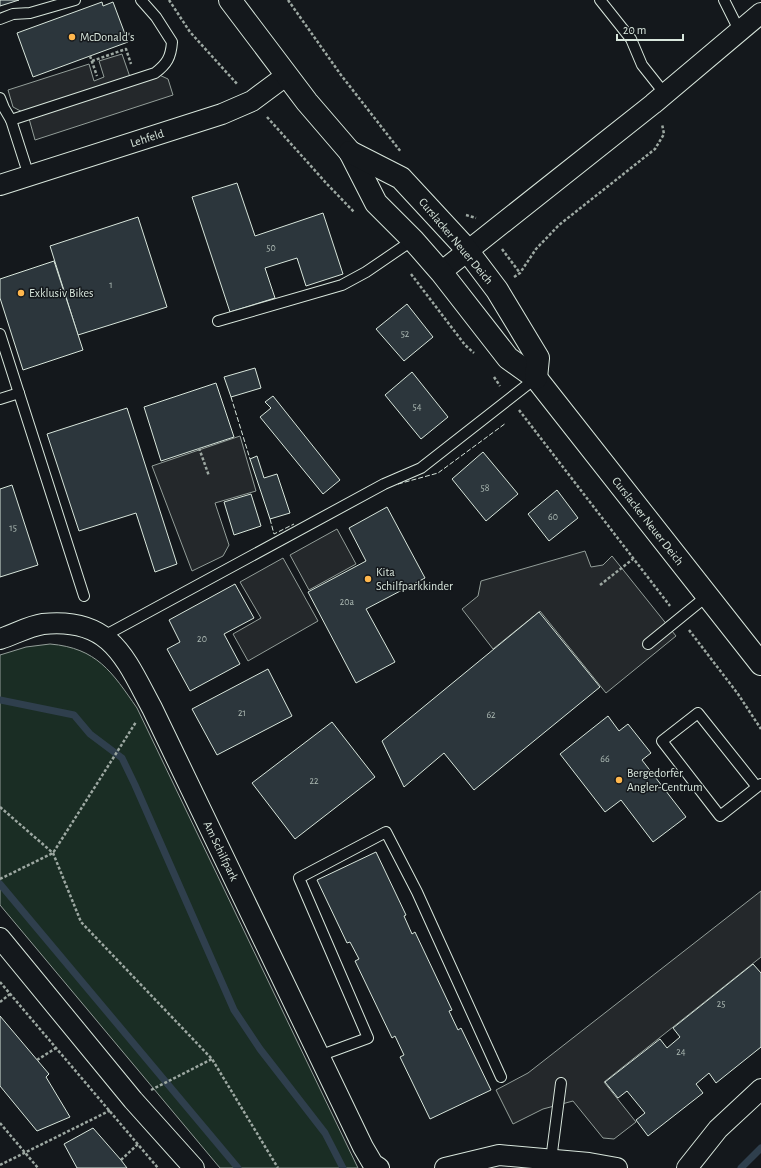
<svg xmlns="http://www.w3.org/2000/svg" width="761" height="1168" font-family="'Alegreya Sans',sans-serif">
<rect width="100%" height="100%" fill="#14181c"/>
<path fill="#1a2d24" stroke="#939e99" d="M50 644C97 648 112 672 137 708L358 1168H220L0 905V655L26 647Z"/>
<g fill="#24282b" stroke="#939e99">
<path d="M122 54 131 80 155 73 168 79 173 95 35 140 28 115 13 107 8 90 89 64 94 81 104 77 99 61Z"/>
<path d="M240 436 256 491 215 503 229 545 223 556 192 571 152 466Z"/>
<path d="M337 529 356 564 309 590 290 555Z"/>
<path d="M585 551 591 567 603 565 612 556 676 636 606 693 540 611 493 649 462 609 478 596 481 581Z"/>
<path d="M283 558 318 621 248 661 233 634 261 618 240 582Z"/>
<path d="M761 891V957L604 1082 636 1122 614 1139 603 1138 573 1101 543 1109 513 1124 496 1090 528 1073Z"/>
</g>
<g fill="none" stroke-linecap="round" stroke-linejoin="round">
<g stroke="#2f3f4d" stroke-width="7">
<path d="M0 700 74 715 90 734 122 758 135 785 234 1010 260 1049 325 1133 343 1168"/>
<path d="M0 884 238 1168"/>
<path d="M741 1168 761 1148"/>
</g>
</g>
<g fill="#2c363c" stroke="#d8e6dc">
<path d="M0 0H19L0 6Z"/>
<path d="M102 2 103 6 113 2 128 42 33 77 17 33Z"/>
<path d="M237 183 255 236 323 213 343 274 306 286 297 258 265 268 275 298 230 312 192 197Z"/>
<path d="M138 217 167 307 78 335 50 246Z"/>
<path d="M54 261 83 350 23 370 0 298V279Z"/>
<path d="M407 304 433 337 404 361 376 329Z"/>
<path d="M255 368 261 388 231 397 224 377Z"/>
<path d="M412 372 448 417 421 439 385 395Z"/>
<path d="M216 383 234 437 161 461 144 407Z"/>
<path d="M273 396 340 480 323 494 260 417 271 408 265 402Z"/>
<path d="M127 408 177 564 155 572 136 513 79 531 47 434Z"/>
<path d="M483 452 518 494 486 521 452 479Z"/>
<path d="M257 456 264 478 277 474 290 513 270 519 250 459Z"/>
<path d="M12 485 38 565 0 577V489Z"/>
<path d="M557 490 578 518 549 541 528 514Z"/>
<path d="M251 494 261 526 234 535 224 502Z"/>
<path d="M387 507 425 578 366 609 395 662 356 683 308 592 366 561 349 528Z"/>
<path d="M235 584 254 618 224 634 240 664 190 691 167 649 180 642 169 620Z"/>
<path d="M539 612 600 687 474 790 444 753 404 787 382 741Z"/>
<path d="M268 669 292 716 217 755 192 709Z"/>
<path d="M608 716 619 731 628 724 651 753 642 760 686 817 653 842 621 800 605 812 560 754Z"/>
<path d="M332 722 375 777 295 839 252 783Z"/>
<path d="M376 852 406 915 404 916 412 934 415 932 452 1010 449 1011 458 1030 461 1028 491 1090 430 1119 400 1057 404 1055 395 1036 392 1038 355 961 359 959 350 942 347 943 317 880Z"/>
<path d="M753 964 761 973V1047L716 1083 709 1073 696 1084 703 1093 648 1136 636 1120 645 1113 627 1091 618 1098 605 1082 660 1039 667 1048 680 1037 673 1028Z"/>
<path d="M0 1016 49 1074 46 1077 70 1117 37 1131 0 1086Z"/>
<path d="M93 1128 121 1160 127 1168H77L64 1144Z"/>
</g>
<g fill="none" stroke-linecap="round" stroke-linejoin="round">
<g stroke="#d8e6dc" stroke-width="12">
<g id="lane">
<path d="M600 0 631 39 642 65 665 94"/>
<path d="M724 0 739 30"/>
<path d="M0 19 13 14 30 13 75 0"/>
<path d="M0 98 4 108 11 120"/>
<path d="M29 176 11 120 155 73C167 64 171 57 172 42L156 17 141 0"/>
<path d="M218 321 342 285 366 272 413 240"/>
<path d="M0 334 84 596"/>
<path d="M0 399 19 393"/>
<path d="M104 636 384 484 421 468 536 378"/>
<path d="M648 644 707 596"/>
<path d="M757 787 698 713 662 741 720 816 761 784"/>
<path d="M319 1056 368 1038 299 878 386 832 417 892 501 1077"/>
<path d="M551 1160 561 1083"/>
</g>
</g>
<g stroke="#d8e6dc" stroke-width="22">
<g id="street">
<path d="M0 185 222 114 252 101 287 75"/>
<path d="M441 272 653 104 761 13"/>
<path d="M0 639C13 635 29 626 43 624 111 617 125 658 152 708L363 1147 373 1164 379 1168"/>
<path d="M0 938 133 1100 194 1168"/>
<path d="M445 1168 499 1155 589 1163 617 1168"/>
<path d="M687 1168 718 1129 761 1089"/>
</g>
</g>
<g stroke="#d8e6dc" stroke-width="24">
<g id="secondary">
<path d="M230 0 307 102 350 152 376 203 413 240 441 272 508 358 536 378 761 664"/>
<path d="M350 152 401 178 463 245 497 290 538 358 536 378"/>
</g>
</g>
<g stroke="#9da8a2" stroke-width="2.5" stroke-dasharray="3 2" stroke-linecap="butt">
<path d="M169 0 190 32 238 85"/>
<path d="M288 0 341 75 401 152"/>
<path d="M90 56 97 76"/>
<path d="M92 61 126 49 131 64"/>
<path d="M267 117 327 184 354 212"/>
<path d="M466 215 476 218"/>
<path d="M502 249 520 273"/>
<path d="M411 274 465 345 474 353"/>
<path d="M514 277 520 273 536 249 559 225 655 149 664 134 662 124"/>
<path d="M494 377 500 386"/>
<path d="M519 410 670 606"/>
<path d="M199 448 209 476"/>
<path d="M600 585 633 559"/>
<path d="M689 630 738 694 761 729"/>
<path d="M0 807 53 853 81 922 212 1059 278 1168"/>
<path d="M0 879 53 853 136 722"/>
<path d="M0 982 158 1168"/>
<path d="M0 1002 10 994"/>
<path d="M37 1060 56 1048"/>
<path d="M151 1090 212 1059"/>
<path d="M0 1123 38 1168"/>
<path d="M121 1160 138 1144"/>
<path d="M0 1165 111 1110"/>
</g>
<use href="#lane" stroke="#14181c" stroke-width="10"/>
<use href="#street" stroke="#14181c" stroke-width="20"/>
<use href="#secondary" stroke="#14181c" stroke-width="22"/>
<g stroke="#d8e6dc" stroke-width="1" stroke-dasharray="5 2" stroke-linecap="butt">
<path d="M231 397 250 459"/>
<path d="M398 484 438 473 506 423"/>
<path d="M270 519 274 534 294 524"/>
</g>
</g>
<g fill="#ffb74d" stroke="#14181c" stroke-width="1.5">
<circle cx="72" cy="37" r="4"/>
<circle cx="21" cy="293" r="4"/>
<circle cx="368" cy="579" r="4"/>
<circle cx="619" cy="780" r="4"/>
</g>
<g text-anchor="middle" stroke-width="3" stroke-linejoin="round" paint-order="stroke">
<g font-size="10" fill="#adbab4">
<text x="271" y="251">50</text>
<text x="111" y="288">1</text>
<text x="405" y="337">52</text>
<text x="417" y="410">54</text>
<text x="485" y="491">58</text>
<text x="553" y="520">60</text>
<text x="13" y="531">15</text>
<text x="347" y="605">20a</text>
<text x="202" y="642">20</text>
<text x="242" y="716">21</text>
<text x="491" y="718">62</text>
<text x="605" y="762">66</text>
<text x="314" y="784">22</text>
<text x="721" y="1007">25</text>
<text x="681" y="1055">24</text>
</g>
<g font-size="12" fill="#d8e6dc" stroke="#14181c" text-anchor="start">
<text x="80" y="41">McDonald's</text>
<text x="29" y="297">Exklusiv Bikes</text>
<text x="376" y="576">Kita<tspan x="376" dy="14">Schilfparkkinder</tspan></text>
<text x="627" y="777">Bergedorfer<tspan x="627" dy="14">Angler-Centrum</tspan></text>
</g>
<g font-size="12" fill="#d8e6dc" stroke="#14181c">
<text transform="translate(147 138) rotate(-18)" y="4">Lehfeld</text>
<text transform="translate(456 241) rotate(50)" y="4">Curslacker Neuer Deich</text>
<text transform="translate(648 521) rotate(52)" y="4">Curslacker Neuer Deich</text>
<text transform="translate(221 851) rotate(64)" y="4">Am Schilfpark</text>
</g>
</g>
<path d="M617 34v6h66v-6" fill="none" stroke="#d8e6dc" stroke-width="2"/>
<text x="623" y="34" font-size="12" fill="#d8e6dc" stroke="#14181c" stroke-width="3" paint-order="stroke">20 m</text>
</svg>
